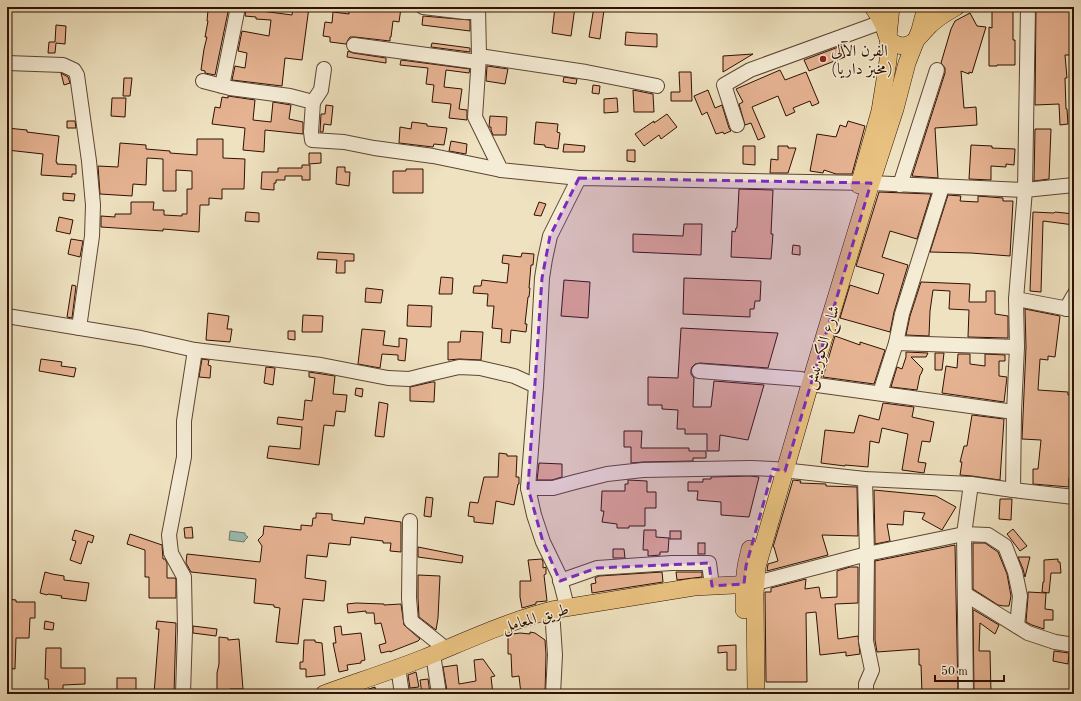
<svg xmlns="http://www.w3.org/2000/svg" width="1081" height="701" font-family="'Old Standard TT',Amiri,serif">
<rect width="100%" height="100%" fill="#efe2c0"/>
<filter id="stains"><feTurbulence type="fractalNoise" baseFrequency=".005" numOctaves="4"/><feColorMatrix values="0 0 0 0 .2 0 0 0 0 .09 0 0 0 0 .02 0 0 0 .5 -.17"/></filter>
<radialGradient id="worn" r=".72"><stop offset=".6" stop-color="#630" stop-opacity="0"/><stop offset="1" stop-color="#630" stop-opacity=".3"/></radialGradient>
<path fill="#9abdb4" stroke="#6f786d" d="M230 531 245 533V535L248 537 245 540 244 542 229 540Z"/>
<g fill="#e6b392" stroke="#2e1103">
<path d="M221 7H229L215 75 205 73V71L201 70 204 49 207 37H205L208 21H207L208 10 220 11Z"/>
<path d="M293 7H309L302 60 285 58 282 86 232 80 235 66 245 68 247 53 238 51 242 31 269 36 271 20 256 19V17L245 16 246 9 292 15Z"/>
<path d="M349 7 401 8 399 22 393 21 391 37H390V41L355 37H350L348 40 346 44 330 42V37L323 36 325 22 332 23 333 12 349 14Z"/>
<path d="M555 7H575L571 36 552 33Z"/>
<path d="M594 7H604L603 10H604L600 39 589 37Z"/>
<path d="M992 7H1013V40H1015V65H997V66H989V27L992 28Z"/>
<path d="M1036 7H1074V55H1065L1067 78H1065L1066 109H1067L1068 124 1060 125 1059 104 1035 105Z"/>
<path d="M970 13 977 26 986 27 972 73 969 72V74L961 71 964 108 976 107 977 125 935 128 938 178 912 176 945 73V68L941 63 951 29 955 21Z"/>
<path d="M423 16 470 20V31L422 25Z"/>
<path d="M56 25 66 26 65 44 56 43 55 53H48L49 42H55Z"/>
<path d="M626 32 636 33 657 34V47L625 45Z"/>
<path d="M432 43 470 48V52L431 47Z"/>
<path d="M841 46 845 57 809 71 804 60Z"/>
<path d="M348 51 353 53 386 58V63L347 57Z"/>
<path d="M753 54 723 72V56Z"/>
<path d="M401 60 470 69 469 73 446 70 444 87 462 89 459 109 467 110V120L449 118 451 104 432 102 434 85 426 84 428 68 400 65Z"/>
<path d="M487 66 508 69 505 84 486 81Z"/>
<path d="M780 70 785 80 806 72 819 103 812 106 810 101 793 108 795 112 786 116 778 96 752 107 765 137 758 140 751 123 745 125 739 104 743 102 736 89Z"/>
<path d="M679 72H691L692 101H671V92H680Z"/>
<path d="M61 73 68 77 70 83 64 85Z"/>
<path d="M564 77 577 79 576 84 563 82Z"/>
<path d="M124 78H132L130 96H123Z"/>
<path d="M593 85 600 86 599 94 592 93Z"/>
<path d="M633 90 653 94 654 112H634Z"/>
<path d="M708 90 715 108 722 105 729 128 731 131 724 134 723 132 716 134 707 112 702 115 694 96Z"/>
<path d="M228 96 255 100 253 120 271 122 273 102 291 105 289 119 303 122V134L265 130 264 152 243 150 245 128 212 124 215 107 220 108 222 97 228 98Z"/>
<path d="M112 98H126L125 117 111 116Z"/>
<path d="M617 98 618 112 604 113V99Z"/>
<path d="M326 105 333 106 331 125 324 124 323 132H320L321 114H325Z"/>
<path d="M667 114 677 127 661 139 659 135 644 146 635 134 654 121V123Z"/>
<path d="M490 116 507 117 506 135H493L491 130V127H489Z"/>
<path d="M67 121H75L76 128H67Z"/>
<path d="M848 121 865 126 852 174H836L824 170 823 173 810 171 817 134 836 137 840 125 846 127Z"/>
<path d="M412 122 427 124V126L447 128 444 145 434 144 433 147 399 143 400 127 411 129Z"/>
<path d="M536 122 558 124 557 132 560 133 558 149 545 147V145L534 144Z"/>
<path d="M7 128 27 130V132L59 136 56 162H57V164L76 165V174H72V177L41 175 43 154 7 150Z"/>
<path d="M1035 129H1051L1049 179 1034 181Z"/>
<path d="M197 139H223V158L245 159 244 189H222V199L209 198V205H200L199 232 163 229V231L147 230 101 227V216L115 217V214H131V202H154L153 210H164V215L182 216V214H187V189H192V171L176 170V191H163V159L147 158 146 185 133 184 132 196 100 194 98 166 118 167 120 143 146 145V149L170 151V153L197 155Z"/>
<path d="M451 141 467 144 466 154 449 151Z"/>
<path d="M564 144 585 146 584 152H563Z"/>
<path d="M971 145 992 146V148L1015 149 1014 165 1006 164V167L991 166V180L969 179Z"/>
<path d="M743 146H755V165L743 164Z"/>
<path d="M778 146H788V148H796L788 173H770L771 159 778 160Z"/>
<path d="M627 150H635V162L627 161Z"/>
<path d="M309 153H321V163L309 164Z"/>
<path d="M302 165H310V180H302V176H285V180H276V183H274V190L261 189 262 172H278V168H302Z"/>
<path d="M337 167H345V172H350L349 186 336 184Z"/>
<path d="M406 169H423V193H393V171H406Z"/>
<path d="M739 189 773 190 771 234H773L771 259 731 257 732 231 735 232 736 228H737Z"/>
<path d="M879 192 931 194 917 239 890 231 883 254 882 257 908 265 894 312 890 332 840 318 850 285 878 294 884 274 856 266Z"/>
<path d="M63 193 75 194 74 201 63 200Z"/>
<path d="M948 195 961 196 960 201 978 202V196L1003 198V201H1013L1010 256 971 253 930 252Z"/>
<path d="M539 202 546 204 541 216 534 215Z"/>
<path d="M246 212 259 213V222L245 221Z"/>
<path d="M1033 212 1054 213 1055 212 1074 214V225L1043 221 1041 292 1030 291Z"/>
<path d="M59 217 73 220 70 234 56 231Z"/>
<path d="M684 224H702L701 255 633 252V234L683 236Z"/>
<path d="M71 239 83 241 80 257 68 254Z"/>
<path d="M793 245 800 246V255L792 254Z"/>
<path d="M318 252 354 254V261H345V273H336L337 260 317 259Z"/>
<path d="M522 253 534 254 533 265H531L529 288H530L529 297H528L525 324H527L526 332 511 330 510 343 501 342 502 329 492 328 494 306H487L488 294 473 293 474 286H481L482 280 507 283 509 264 502 263 503 255 521 257Z"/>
<path d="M441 277 453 278 452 294H439Z"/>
<path d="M684 278 761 281 760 301H755L754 309H750V317L683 314Z"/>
<path d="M564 280 590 282 588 318 561 316Z"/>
<path d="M921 282 970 284 969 302H986V291H995V314L1008 316V338L968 337 969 310 949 309 950 291 933 290 930 311 929 336 906 335 910 316Z"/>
<path d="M72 285 76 286 72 318 67 317Z"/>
<path d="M366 288 383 290 381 303 365 302Z"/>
<path d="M408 305 432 306 431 327 407 326Z"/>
<path d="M1025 309 1060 316 1055 357 1048 356V360L1040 359 1038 390 1068 392V395H1072L1070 447 1074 446V477L1069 478V487L1033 484V469H1038L1041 440 1022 439 1026 347Z"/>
<path d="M208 313 229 316 227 329H232L230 342 206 340Z"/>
<path d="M303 315 323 316 322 332H302Z"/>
<path d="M681 328 778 333 768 368 700 363 695 364 692 367 691 370V374L694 378 693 407H711L714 381 764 385 748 440 720 435 719 451H707V434H685V429H677L678 410 662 409V405H648V377L678 378Z"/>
<path d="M362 329 385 331 383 345 399 347V338L407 339 405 361 398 360V355L382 354 380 368 358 364Z"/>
<path d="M288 331H295V340L288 339Z"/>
<path d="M461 331 483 332 481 360 459 359 448 360V342H460Z"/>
<path d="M835 336 860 345V342L885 350 874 384 823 377Z"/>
<path d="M906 352 928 353 926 357H911L923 369 921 374 920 375 917 390 891 387 897 367 902 369 906 357Z"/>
<path d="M935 353H944L942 370H935Z"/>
<path d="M958 354H970V364L985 366V354L1005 355V361H999V376L1007 377 1004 402 942 393 946 366 957 368Z"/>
<path d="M41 359 62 362 61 366 76 368 74 377 39 371Z"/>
<path d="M202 359 209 360 208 365 211 366 210 378 199 377Z"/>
<path d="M266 367 275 368 273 385 264 383Z"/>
<path d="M309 372 335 376 333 394 347 395 345 412 336 411 334 426 324 425 319 465 267 458 269 446 300 449 302 427 277 424 278 417 303 420 305 400 312 401 315 378 309 377Z"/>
<path d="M432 382H435L434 402 410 401V387Z"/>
<path d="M356 388 363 389 362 397 355 395Z"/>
<path d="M379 402 388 404 384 437 375 436Z"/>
<path d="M883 403 914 407 912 417 934 422 930 442 922 441 918 462 926 463 924 473 902 470 908 434 882 428 879 443 870 441 868 467 845 465V466L821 463 825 430 854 433 859 415 879 420Z"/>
<path d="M972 415 1004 419 1000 480 972 476 960 475 962 462H960L964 446H967Z"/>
<path d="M624 431H642L641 448H689V451H706V458H693V461L643 462 631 463V447H624Z"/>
<path d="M499 453 507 454V456H517L516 477H519V484H518L514 505 496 501 493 524 474 522V517L468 516 470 502 478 503 484 477H498Z"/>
<path d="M539 463 562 464V477L552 480H537Z"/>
<path d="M750 476 759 477 749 517 721 515V502L697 500 698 491H688V482H703V479H711V477Z"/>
<path d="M628 480 647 481V492H656V508H645V526H629V528H617V524L602 522 604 511H601L602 491H625V484H628Z"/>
<path d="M793 480 801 481 800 483 826 484V486L857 487 858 536 822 535 828 555 767 571 768 564 778 561 774 547H773Z"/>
<path d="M874 490 936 496 956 507 942 530 922 519 925 513 904 511 903 525 887 524 890 541 875 544Z"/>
<path d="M426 497 433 498 431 517 424 516Z"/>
<path d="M1000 499H1012L1011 520 999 519Z"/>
<path d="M316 513 332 514V520L339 521 364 524 365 517 401 522V552L390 551 391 543H383V541L351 537 350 545 329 543 327 557 307 555 305 578 326 581 324 601 303 599 298 644 276 642 280 608 274 607V605L254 603 256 579 191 572 186 563 187 554 260 562 262 546 258 540 263 535 264 526 301 530V525L312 526 313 518H316Z"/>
<path d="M192 527 193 538H185L184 528Z"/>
<path d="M1013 529 1027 546 1020 551 1007 534Z"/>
<path d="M75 530 94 536 92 543 88 541 81 564 70 560 76 541 72 540Z"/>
<path d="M644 530H656V537L669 538 668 552H660V555L648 556V550H643Z"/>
<rect x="670" y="531" width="11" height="8"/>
<path d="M130 534 162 545 163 559H165L167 563V578H175L176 579V598H149V577H145V550L127 544Z"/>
<rect x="698" y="543" width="7" height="11"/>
<path d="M973 543H985L998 552 1007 574 1011 596 1009 606H1004L998 605 973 589Z"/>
<path d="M955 545 958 694H922L921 665H919V649L877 652 875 640V561Z"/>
<path d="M418 547 463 556 462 563 418 557Z"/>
<path d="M613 549H624L625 558H613Z"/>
<path d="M1018 557H1030L1025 577 1023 569Z"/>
<path d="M542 559 543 562V568L546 567V574L544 575 547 601 536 602V604L522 608 520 597V581H531L528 560Z"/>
<path d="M1058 559V562H1060L1061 573H1051L1049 593 1042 592 1043 582H1044V560Z"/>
<path d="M850 567H858V603L835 604 838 639 858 636 860 654 846 656V652L820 655 816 612 806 613 807 682H766L765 592H771V588L806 579 805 589 819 587 821 598 837 597V571Z"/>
<path d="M45 572 52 574 64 576V580L89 583 86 601 61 598 62 596 48 594 47 595 40 593Z"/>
<path d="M662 572 663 582 592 593 591 584 596 583 595 578 599 576Z"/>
<path d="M676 572H702V577L677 580Z"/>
<path d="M418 575 440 576 438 618 436 630 419 617 418 598Z"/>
<path d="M1028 592 1046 593 1045 609 1053 610V620H1044V629L1032 625 1026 622 1028 597Z"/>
<path d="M7 599 16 600V602H35V618H30L29 638H16L15 669 7 668Z"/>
<path d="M356 603 384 604V605L401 604 404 625 420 639 418 641 390 652V651L381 653 379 645 386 643 381 623 375 624 374 613H366V611L348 613 347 604Z"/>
<path d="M973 610H974L999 625 995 634 980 623 979 651H990L991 694H974Z"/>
<path d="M45 621 54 623 53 630 44 629Z"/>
<path d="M157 621 176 623 174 694H154L159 629H156Z"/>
<path d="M193 626 217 629 216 636 193 633Z"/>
<path d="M341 626 342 635 361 633 365 660 361 661V663L347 665 348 670 339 672 333 643H336L334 627Z"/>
<path d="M530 632 535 633 545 640 546 654 545 694H521L519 676 512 677 511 654H508V636L513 634 520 633 530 634Z"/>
<path d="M219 637 228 638V640L239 639 243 689H230V694H217V673L219 664Z"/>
<path d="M304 640H315V642L322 643 325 675 306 677V669H300V662H303Z"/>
<path d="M736 645V670H727V652L718 653V646Z"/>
<path d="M46 648H61V668H85V684L63 685V694H49L48 679H45Z"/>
<path d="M1054 651 1069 653 1068 664 1053 661Z"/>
<path d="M483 659 495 676 491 677 493 694H477V690L449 694V691H447L443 667 457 665 459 684 476 681 474 660Z"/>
<path d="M416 672 419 687 410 688 408 675Z"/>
<rect x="117" y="678" width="19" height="16"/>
<path d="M428 679 430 694H422L420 680Z"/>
<path d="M375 687 376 692 370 694H354Z"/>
</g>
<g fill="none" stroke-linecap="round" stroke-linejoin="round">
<g stroke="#5e4532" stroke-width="16">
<g id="minor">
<path d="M423 7 465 12H478"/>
<path d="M478 7 479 56 475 117 501 170 579 178"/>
<path d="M354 45 478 62"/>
<path d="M479 56 586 72 657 86"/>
<path d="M7 63 63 65 74 70 77 75 89 161 93 205 92 236 79 328"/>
<path d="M203 81 230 88 290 96 313 102 311 132 312 140 344 142 374 148 433 156 501 170"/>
<path d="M222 86 238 7"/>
<path d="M313 102 321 90 324 69"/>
<path d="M737 125 724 85 750 70 882 22"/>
<path d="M900 185 937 70"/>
<path d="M1016 299 1074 310"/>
<path d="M1066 309 1074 295"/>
<path d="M7 316 141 338 195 350 321 365 388 378 409 379 429 374 459 367 480 368 514 376 536 386"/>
<path d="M896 343 1017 347"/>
<path d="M699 371 801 379"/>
<path d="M810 384 1014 412"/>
<path d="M880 393 896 343 902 314 942 187"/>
<path d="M865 479 867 554 866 641 872 670 866 684V694"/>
<path d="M528 488H553L575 482 607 474 643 470 750 468 773 469 865 479 971 484 1013 490 1074 497"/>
<path d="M1013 490 1014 412 1017 347 1016 299 1025 190 1028 7"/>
<path d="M410 521 409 598 411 621 446 649"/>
<path d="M560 581 597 568 672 563H709L712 586"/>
<path d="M756 583 867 554 964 534 988 535 1005 546 1015 572 1020 596 1017 626"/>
<path d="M965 594 1028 633 1055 642 1074 645"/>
<path d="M567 607 559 575 543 542 534 515 528 488 536 386 542 278 545 259 550 236 579 178 871 183 1025 190 1074 185"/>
<path d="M552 610 555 655 553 694"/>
<path d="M433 654 439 694"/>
<path d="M398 667 402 694"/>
<path d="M183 694 185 630 184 577 171 553 169 535 184 457V421L195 350"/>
<path d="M966 694 964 534 971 484"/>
</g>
</g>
<g stroke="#2e1103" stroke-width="18">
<g id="major">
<path d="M873 7C877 13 881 19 884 26 885 30 886 34 888 38 890 41 894 44 898 45 912 50 921 33 930 25 938 17 947 12 956 7"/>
<path d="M859 185 880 111 888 61 889 49 888 37 891 7"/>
<path d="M744 610V584L746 566 750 549"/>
<path d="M324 694C357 682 391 671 424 658 466 641 508 621 552 610L694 587 754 584"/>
<path d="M756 694 755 594 757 567 810 384 871 183 895 109 907 63 920 30 925 11V7"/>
</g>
</g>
<use href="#minor" stroke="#f5ecd6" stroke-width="14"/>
<use href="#major" stroke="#e8c180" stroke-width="17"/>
</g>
<path fill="#7b2cbf" fill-opacity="0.2" stroke="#7b2cbf" stroke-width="3" stroke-dasharray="8 5" stroke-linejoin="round" d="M579 178 871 183 785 471 773 469 746 566 744 584 712 586 709 563 597 568 560 581 543 542 528 488 542 278 550 236Z"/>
<circle fill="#8f2418" stroke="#f5ecd6" stroke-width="1.5" cx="823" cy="59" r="4"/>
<g text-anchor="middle" stroke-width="3" stroke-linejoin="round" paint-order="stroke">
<g font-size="16" fill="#2e1103" stroke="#f5ecd6" text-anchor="start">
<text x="831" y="56">الفرن الآلي<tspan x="831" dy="18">(مخبز داريا)</tspan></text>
</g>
<g font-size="16" fill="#2e1103" stroke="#f5ecd6">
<text transform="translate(821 347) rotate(-73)" y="6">شارع الكورنيش</text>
<text transform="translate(535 617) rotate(-16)" y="6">طريق المعامل</text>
</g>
</g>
<rect width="1081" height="701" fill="none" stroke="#efe2c0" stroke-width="24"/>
<rect x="8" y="8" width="1065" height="685" fill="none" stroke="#2e1103" stroke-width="2"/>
<rect x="12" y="12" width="1057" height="677" fill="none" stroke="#2e1103"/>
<path d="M935 675v6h69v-6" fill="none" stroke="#2e1103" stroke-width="2"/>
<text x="941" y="675" font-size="12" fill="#2e1103" stroke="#f5ecd6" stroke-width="3" paint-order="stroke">50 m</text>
<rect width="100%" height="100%" filter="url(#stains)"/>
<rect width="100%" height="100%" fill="url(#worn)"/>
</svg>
